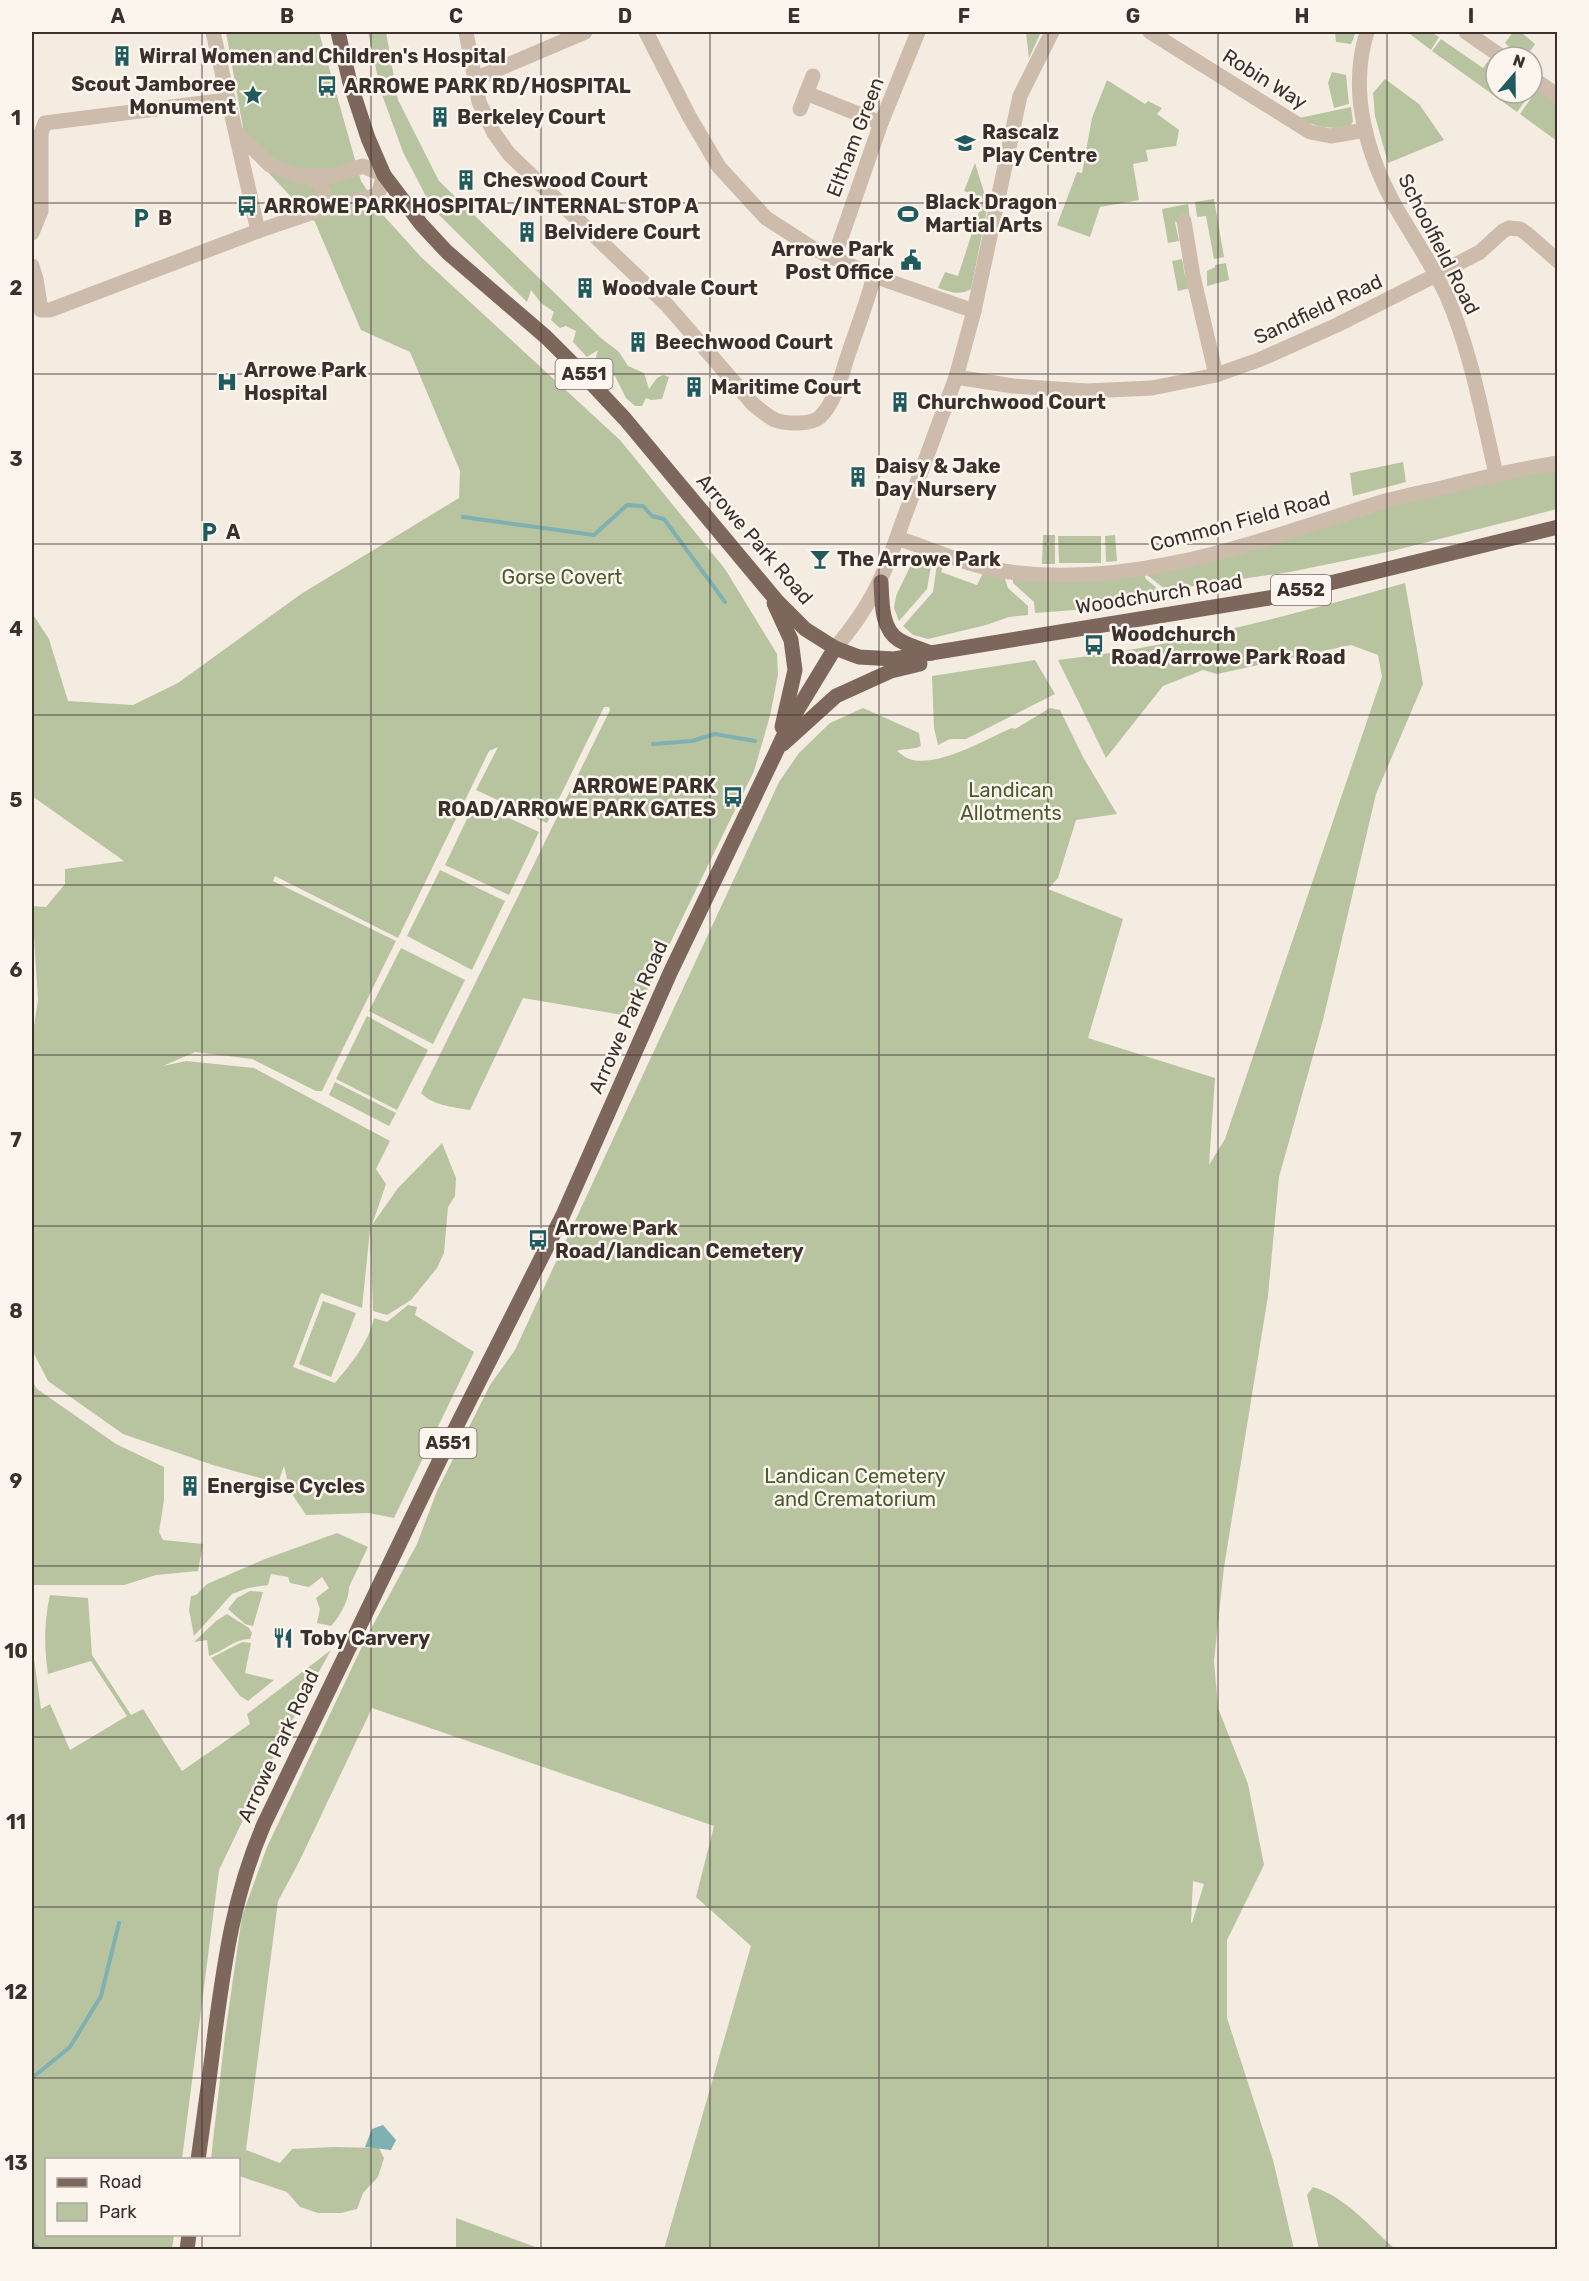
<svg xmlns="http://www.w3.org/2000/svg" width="1589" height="2281" font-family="Rubik,sans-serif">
<rect width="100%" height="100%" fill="#f4ebe1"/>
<g fill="#b8c4a0" fill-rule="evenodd">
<path d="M226 32H319L361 181 384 216 421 257 620 440 725 569 777 654 778 675 770 716 754 771 634 1017 523 998 470 1110C454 1107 433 1106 421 1093L610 710 609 707H604L547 823 476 790 498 747 489 751 398 938 275 876 273 881 396 941 322 1091H316L252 1059 195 1052 163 1066 186 1061 254 1068 390 1141 376 1169 386 1184 372 1225 398 1188 442 1143 456 1178 455 1196 448 1207 444 1253 437 1268 411 1300 387 1315 373 1311 370 1230 362 1308 321 1293 293 1367 335 1383C352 1362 368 1344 374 1318L387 1322 408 1305 417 1307 415 1315 474 1352 394 1518 369 1513 306 1515 290 1491 284 1466 278 1483 213 1465 123 1434 48 1381 32 1350V1039L38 1000 32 906 46 907 65 884V869L124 861 32 796V613L49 639 68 701 133 705 178 683 301 594 459 498 460 471 410 352 361 330 315 222 247 150Z"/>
<path d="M368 32H386L398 100 439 181 601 338 619 352 628 366 644 373 649 389 657 378 663 375 669 377 662 399 651 400 646 398 642 406H635L626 398 615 376 603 372 596 357 598 350 587 357 573 342 576 331 566 326 560 328 551 320 554 312 541 303 531 290 527 302 432 208 403 152 381 92Z"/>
<path d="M1026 32H1041L1029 58Z"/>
<path d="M1335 32H1356L1351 44 1336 42Z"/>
<path d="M1407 32H1431L1439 37 1431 50Z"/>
<path d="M1513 32H1521L1535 44 1526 57H1520L1505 43Z"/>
<path d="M1441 39 1483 68 1491 57 1496 60V93H1531L1517 112 1432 51Z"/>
<path d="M1332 72 1346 75 1349 104 1334 108 1328 83Z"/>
<path d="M1385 79 1419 104 1444 140 1388 163 1375 116 1373 93Z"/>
<path d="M1107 80 1145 104 1148 101 1162 108 1157 114 1179 130 1176 146 1146 150 1148 161 1133 164 1139 200 1100 207 1090 237 1057 225 1077 172 1082 173 1092 118Z"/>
<path d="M1537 90 1557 104V141L1520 114Z"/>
<path d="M1351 107 1353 121 1350 127C1331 129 1316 128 1299 118Z"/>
<path d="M975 163 988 205 971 289C960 296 950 292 938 288L945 272 958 276 983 199 964 191Z"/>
<path d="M1214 199 1224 257 1214 259 1206 216 1197 217 1195 202Z"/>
<path d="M1188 204 1190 219 1175 222 1179 241 1168 243 1162 209Z"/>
<path d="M1182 259 1185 276 1199 286 1178 291 1172 261Z"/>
<path d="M1226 263 1229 280 1207 286V271L1215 267V265Z"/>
<path d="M1403 462 1406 482 1353 496 1350 473Z"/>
<path d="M1557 468V509L1392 551 1290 572 1166 590 1147 575 1385 506Z"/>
<path d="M1043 535H1055V564H1042Z"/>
<path d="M1115 535 1117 561 1106 562 1105 536Z"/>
<path d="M1058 536H1101V563H1059Z"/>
<path d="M919 548 933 554 927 589 899 621 894 608 896 596Z"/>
<path d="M938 557 946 560 941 572 977 585 984 571 1004 576 1008 588 1028 606V615L1009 617 986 625 928 639 913 635 903 626 933 592Z"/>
<path d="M1144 574 1146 579 1165 595 1089 609 1035 613 1034 602 1013 583V578Z"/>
<path d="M1405 583 1423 684 1376 794 1323 1020 1279 1177 1268 1296 1224 1567 1214 1661 1218 1708 1248 1784 1264 1865 1227 1940V2018L1273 2160 1294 2249H664L751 1946 696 1897 714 1826 372 1708 299 1862 278 1901 246 2150 280 2163 292 2149 334 2147 379 2148 384 2158 378 2177 363 2193 357 2209 341 2213H318L300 2207 287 2192 239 2176 238 2160 211 2159 225 2035 242 1916 267 1847 366 1638 417 1544 437 1491 490 1385 515 1350 779 782 799 753 830 723 863 708 919 733 921 746C913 750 905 748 897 751 902 755 907 759 913 760 941 766 986 739 1012 728L1015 729 1050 708 1060 710 1083 757 1117 814 1076 820 1058 878 1048 889 1123 919 1088 1038 1215 1078 1209 1165 1225 1139 1382 677 1378 655 1351 645 1217 674 1203 670 1163 686 1106 758 1058 660C1176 647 1291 615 1405 583ZM1193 1881 1204 1884 1192 1923 1191 1922Z"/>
<path d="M1035 660 1055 694 966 739H950L938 745 934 728 932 676Z"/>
<path d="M475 802 539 832 509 895 445 865Z"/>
<path d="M440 870 505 901 472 970 407 936Z"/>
<path d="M401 948 465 980 433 1044 369 1011Z"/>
<path d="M367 1016 428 1050 397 1110 336 1079Z"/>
<path d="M335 1082 396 1113 389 1126 329 1095Z"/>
<path d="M323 1301 356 1313 331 1377 299 1364Z"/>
<path d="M32 1381 37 1389 116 1444 164 1467V1500L159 1532 163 1540 203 1544 198 1571 156 1575 124 1585H32Z"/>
<path d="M337 1533 368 1547 349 1587C349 1601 340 1616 331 1626L317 1623 320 1609 316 1598 329 1588 322 1577 309 1587 290 1583 288 1577 271 1574 268 1585 248 1588 232 1594 194 1636 189 1610 191 1596 196 1595 207 1584 265 1559Z"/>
<path d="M250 1591 263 1592 253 1626 245 1624 228 1609 237 1598Z"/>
<path d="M50 1595 88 1598 92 1655 131 1715 143 1709 182 1771 250 1724 247 1714 331 1650 283 1737 219 1870 182 2159 46 2160V2234L174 2235 172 2249H32V1645L41 1709 50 1704 70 1750 127 1716 91 1661 48 1674C44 1647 44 1622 50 1595Z"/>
<path d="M227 1614 249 1628 252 1633 250 1639C234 1639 224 1651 209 1656L207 1640 194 1642 216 1621Z"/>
<path d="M242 1642 251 1643 245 1673 274 1680 248 1701 240 1696 211 1658Z"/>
<path d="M1313 2187C1346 2197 1370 2227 1395 2249H1319L1307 2195Z"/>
<path d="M456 2218 541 2249H456Z"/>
</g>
<path fill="#7fb0b2" d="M383 2125 396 2140 391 2150 365 2147 372 2129Z"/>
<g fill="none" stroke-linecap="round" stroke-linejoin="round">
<g stroke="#7fb0b2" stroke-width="4">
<path d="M463 517 594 535 627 505 643 506 652 516 664 519 725 602"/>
<path d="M653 744 692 741 715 734 755 741"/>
<path d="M32 2078 70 2047 101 1996 119 1923"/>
<path d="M32 2244 41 2250"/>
</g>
<g stroke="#cdbbac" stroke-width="15">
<path d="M213 32 258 231"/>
<path d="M466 32 479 102 494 133 509 154 667 305 753 404C760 410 767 416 775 420 786 424 811 425 820 417 836 401 841 376 848 355 857 328 867 303 874 276"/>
<path d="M646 32 689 116 719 167 766 218 814 249 874 276 974 311"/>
<path d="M1150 32 1310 132 1331 136 1365 130"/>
<path d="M1367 32C1348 92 1367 157 1398 211 1414 238 1432 265 1446 294 1471 351 1482 414 1496 474"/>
<path d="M1466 32 1502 57"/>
<path d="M1532 78 1558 96"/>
<path d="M475 79 585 32"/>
<path d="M806 93 881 123"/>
<path d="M800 109 813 76"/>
<path d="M309 176C323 185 325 192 328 208"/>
<path d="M1184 221 1193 276 1216 375"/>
<path d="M32 233 41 211V133L45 123 227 100"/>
<path d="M834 258 881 123 918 32"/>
<path d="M32 266 36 279 41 310H50L258 231 320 210 378 195 384 175 363 166 332 176H299L270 165 237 133"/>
<path d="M956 377 1013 386 1087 391 1152 388 1216 375 1261 359 1337 325 1436 275 1480 252 1503 231 1509 228 1520 229 1526 233 1558 261"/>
<path d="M897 538C934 550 971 567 1010 572 1140 589 1263 539 1385 501 1404 496 1423 492 1442 488 1481 478 1519 469 1558 463"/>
<path d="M835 648C870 608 884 576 901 526L956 377 974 311 1020 96 1052 32"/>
</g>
<g stroke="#7d675c" stroke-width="15">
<path d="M338 32 350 83 368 138 384 175 421 224 447 252 546 337 579 370 625 419 777 601 805 629 835 648 859 657 894 659 1269 598 1558 527"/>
<path d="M881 582C882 602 881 629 899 640 909 646 921 649 931 653"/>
<path d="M774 603 791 640 795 670 782 727"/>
<path d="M783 744 836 696 891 671 920 664"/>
<path d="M198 2160C204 2117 210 2075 215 2032 225 1957 234 1894 264 1824L448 1443 563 1215 670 973 777 750 790 722 835 648"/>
<path d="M187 2250 189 2234"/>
</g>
</g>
<path fill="none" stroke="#3b302b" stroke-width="1.5" stroke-opacity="0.55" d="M202 32V2160M371 32V2250M541 32V2250M710 32V2250M879 32V2250M1048 32V2250M1218 32V2250M1387 32V2250M32 203H1558M32 374H1558M32 544H1558M32 715H1558M32 885H1558M32 1055H1558M32 1226H1558M32 1396H1558M32 1566H1558M32 1737H1558M32 1907H1558M32 2078H1558M202 2234V2250"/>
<defs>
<g id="building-bare" transform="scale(1.62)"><path d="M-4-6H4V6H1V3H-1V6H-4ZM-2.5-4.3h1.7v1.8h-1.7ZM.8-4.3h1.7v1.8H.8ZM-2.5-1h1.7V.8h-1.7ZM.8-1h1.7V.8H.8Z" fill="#1f5a5e" stroke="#fbf5ee" stroke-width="2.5" paint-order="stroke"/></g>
<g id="bus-bare" transform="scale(1.62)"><path d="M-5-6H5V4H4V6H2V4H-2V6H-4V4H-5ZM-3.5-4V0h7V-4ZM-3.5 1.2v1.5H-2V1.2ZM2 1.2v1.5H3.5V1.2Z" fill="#1f5a5e" stroke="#fbf5ee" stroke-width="2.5" paint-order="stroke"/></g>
<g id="sight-bare" transform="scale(1.62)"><path d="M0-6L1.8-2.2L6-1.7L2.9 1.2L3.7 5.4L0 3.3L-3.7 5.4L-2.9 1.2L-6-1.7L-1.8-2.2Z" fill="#1f5a5e" stroke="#fbf5ee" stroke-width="2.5" paint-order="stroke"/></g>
<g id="school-bare" transform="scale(1.62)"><path d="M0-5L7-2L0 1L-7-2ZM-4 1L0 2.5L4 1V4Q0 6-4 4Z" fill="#1f5a5e" stroke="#fbf5ee" stroke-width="2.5" paint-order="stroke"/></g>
<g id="stadium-bare" transform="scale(1.62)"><path d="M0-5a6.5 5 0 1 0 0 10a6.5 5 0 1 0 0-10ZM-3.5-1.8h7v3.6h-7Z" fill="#1f5a5e" stroke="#fbf5ee" stroke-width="2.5" paint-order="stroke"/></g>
<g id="parking-bare" transform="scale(1.62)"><path d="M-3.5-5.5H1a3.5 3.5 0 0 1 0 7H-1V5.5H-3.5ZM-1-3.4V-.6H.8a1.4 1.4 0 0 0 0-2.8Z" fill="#1f5a5e" stroke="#fbf5ee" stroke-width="2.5" paint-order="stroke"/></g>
<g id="civic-bare" transform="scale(1.62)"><path d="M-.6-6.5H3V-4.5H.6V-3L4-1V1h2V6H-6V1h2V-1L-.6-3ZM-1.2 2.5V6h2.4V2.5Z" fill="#1f5a5e" stroke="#fbf5ee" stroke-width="2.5" paint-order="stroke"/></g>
<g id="hospital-bare" transform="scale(1.62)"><path d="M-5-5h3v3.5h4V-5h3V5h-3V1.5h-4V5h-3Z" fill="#1f5a5e" stroke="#fbf5ee" stroke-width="2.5" paint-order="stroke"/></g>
<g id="bar-bare" transform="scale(1.62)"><path d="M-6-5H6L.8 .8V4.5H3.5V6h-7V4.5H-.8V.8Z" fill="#1f5a5e" stroke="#fbf5ee" stroke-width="2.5" paint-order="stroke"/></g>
<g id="restaurant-bare" transform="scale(1.62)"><path d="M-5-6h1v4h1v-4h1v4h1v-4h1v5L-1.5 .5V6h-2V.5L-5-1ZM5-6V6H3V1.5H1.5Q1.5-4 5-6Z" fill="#1f5a5e" stroke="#fbf5ee" stroke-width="2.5" paint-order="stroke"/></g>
</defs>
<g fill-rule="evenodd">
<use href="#building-bare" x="122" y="56"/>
<use href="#bus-bare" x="327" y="86"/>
<use href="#sight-bare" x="253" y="95"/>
<use href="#building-bare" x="440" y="117"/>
<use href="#school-bare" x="965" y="143"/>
<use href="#building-bare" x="466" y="180"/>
<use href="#bus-bare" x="247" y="206"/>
<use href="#stadium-bare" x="908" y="214"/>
<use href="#parking-bare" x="141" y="218"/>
<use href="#building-bare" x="527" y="232"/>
<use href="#civic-bare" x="911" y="260"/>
<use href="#building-bare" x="585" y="288"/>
<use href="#building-bare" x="638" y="342"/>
<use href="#hospital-bare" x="227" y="382"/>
<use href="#building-bare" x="694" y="387"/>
<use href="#building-bare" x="900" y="402"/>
<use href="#building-bare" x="858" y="477"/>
<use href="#parking-bare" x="209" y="532"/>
<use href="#bar-bare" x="820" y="559"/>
<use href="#bus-bare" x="1094" y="645"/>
<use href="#bus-bare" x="733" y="797"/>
<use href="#bus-bare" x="538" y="1240"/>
<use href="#building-bare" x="190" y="1486"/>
<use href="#restaurant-bare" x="283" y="1638"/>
</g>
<g text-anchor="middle" stroke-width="5" stroke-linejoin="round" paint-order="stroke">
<g fill="#fbf5ee" stroke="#756b66" stroke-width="1.5">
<rect x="555.5" y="359" width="57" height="30" rx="4.5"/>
<rect x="1271" y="575" width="60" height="30" rx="4.5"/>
<rect x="419.5" y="1428" width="57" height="30" rx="4.5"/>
</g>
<g font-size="18" font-weight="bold" fill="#3b302b">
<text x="584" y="380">A551</text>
<text x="1301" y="596">A552</text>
<text x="448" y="1449">A551</text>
</g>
<g font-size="20" font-weight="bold" fill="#3b302b" stroke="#fbf5ee" text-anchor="start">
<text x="139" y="63">Wirral Women and Children's Hospital</text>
<text x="236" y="91" text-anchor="end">Scout Jamboree<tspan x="236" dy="23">Monument</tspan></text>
<text x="344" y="93">ARROWE PARK RD/HOSPITAL</text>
<text x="457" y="124">Berkeley Court</text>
<text x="982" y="139">Rascalz<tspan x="982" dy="23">Play Centre</tspan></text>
<text x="483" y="187">Cheswood Court</text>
<text x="925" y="209">Black Dragon<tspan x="925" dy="23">Martial Arts</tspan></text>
<text x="264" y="213">ARROWE PARK HOSPITAL/INTERNAL STOP A</text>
<text x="158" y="225">B</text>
<text x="544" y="239">Belvidere Court</text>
<text x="894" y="256" text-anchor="end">Arrowe Park<tspan x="894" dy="23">Post Office</tspan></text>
<text x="602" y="295">Woodvale Court</text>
<text x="655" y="349">Beechwood Court</text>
<text x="244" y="377">Arrowe Park<tspan x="244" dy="23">Hospital</tspan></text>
<text x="711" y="394">Maritime Court</text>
<text x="917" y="409">Churchwood Court</text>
<text x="875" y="473">Daisy &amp; Jake<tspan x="875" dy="23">Day Nursery</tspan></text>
<text x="226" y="539">A</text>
<text x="837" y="566">The Arrowe Park</text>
<text x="1111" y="641">Woodchurch<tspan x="1111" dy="23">Road/arrowe Park Road</tspan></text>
<text x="716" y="793" text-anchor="end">ARROWE PARK<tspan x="716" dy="23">ROAD/ARROWE PARK GATES</tspan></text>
<text x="555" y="1235">Arrowe Park<tspan x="555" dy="23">Road/landican Cemetery</tspan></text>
<text x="207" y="1493">Energise Cycles</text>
<text x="300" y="1645">Toby Carvery</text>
</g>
<g font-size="20" fill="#3b302b" stroke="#fbf5ee">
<text transform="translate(1265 79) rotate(32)" y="7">Robin Way</text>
<text transform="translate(855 137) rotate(-69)" y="7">Eltham Green</text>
<text transform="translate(1439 244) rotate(63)" y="7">Schoolfield Road</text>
<text transform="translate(1318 309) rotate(-25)" y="7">Sandfield Road</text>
<text transform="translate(1240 521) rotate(-15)" y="7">Common Field Road</text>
<text transform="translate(755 539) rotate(49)" y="7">Arrowe Park Road</text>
<text transform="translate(1159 594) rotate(-9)" y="7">Woodchurch Road</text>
<text transform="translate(628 1017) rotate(-66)" y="7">Arrowe Park Road</text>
<text transform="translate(278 1746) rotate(-65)" y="7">Arrowe Park Road</text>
</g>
<g font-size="20" fill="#4a5a2e" stroke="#fbf5ee">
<text x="562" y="584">Gorse Covert</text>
<text x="1011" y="797">Landican<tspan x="1011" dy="23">Allotments</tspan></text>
<text x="855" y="1483">Landican Cemetery<tspan x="855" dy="23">and Crematorium</tspan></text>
</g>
</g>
<rect width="1589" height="2281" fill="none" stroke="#fbf5ee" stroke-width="66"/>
<rect x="45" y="2158" width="195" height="78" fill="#fbf5ee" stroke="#aea6a0" stroke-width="1.5"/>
<rect x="57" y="2178" width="30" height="9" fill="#7d675c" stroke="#aea6a0" stroke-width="1.5"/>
<text x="99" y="2188" font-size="18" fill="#3b302b">Road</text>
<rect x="57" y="2203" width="30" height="18" fill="#b8c4a0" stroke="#aea6a0" stroke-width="1.5"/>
<text x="99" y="2218" font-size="18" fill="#3b302b">Park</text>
<g transform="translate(1514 75) rotate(20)"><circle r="28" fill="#fbf5ee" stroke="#aea6a0" stroke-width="1.5"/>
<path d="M0-4.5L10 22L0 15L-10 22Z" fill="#1f5a5e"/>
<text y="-9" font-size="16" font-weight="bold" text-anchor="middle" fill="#3b302b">N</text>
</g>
<rect x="33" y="33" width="1523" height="2215" fill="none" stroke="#3b302b" stroke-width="2"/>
<g font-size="20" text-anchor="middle" font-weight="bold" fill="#3b302b">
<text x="118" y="23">A</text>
<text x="287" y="23">B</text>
<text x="456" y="23">C</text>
<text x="625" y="23">D</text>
<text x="794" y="23">E</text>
<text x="964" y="23">F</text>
<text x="1133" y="23">G</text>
<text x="1302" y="23">H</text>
<text x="1471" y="23">I</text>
<text x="16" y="125">1</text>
<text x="16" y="295">2</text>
<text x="16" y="466">3</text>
<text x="16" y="636">4</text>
<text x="16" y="807">5</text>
<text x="16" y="977">6</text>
<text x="16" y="1147">7</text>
<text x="16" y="1318">8</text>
<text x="16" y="1488">9</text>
<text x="16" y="1658">10</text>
<text x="16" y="1829">11</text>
<text x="16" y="1999">12</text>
<text x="16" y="2170">13</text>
</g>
</svg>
